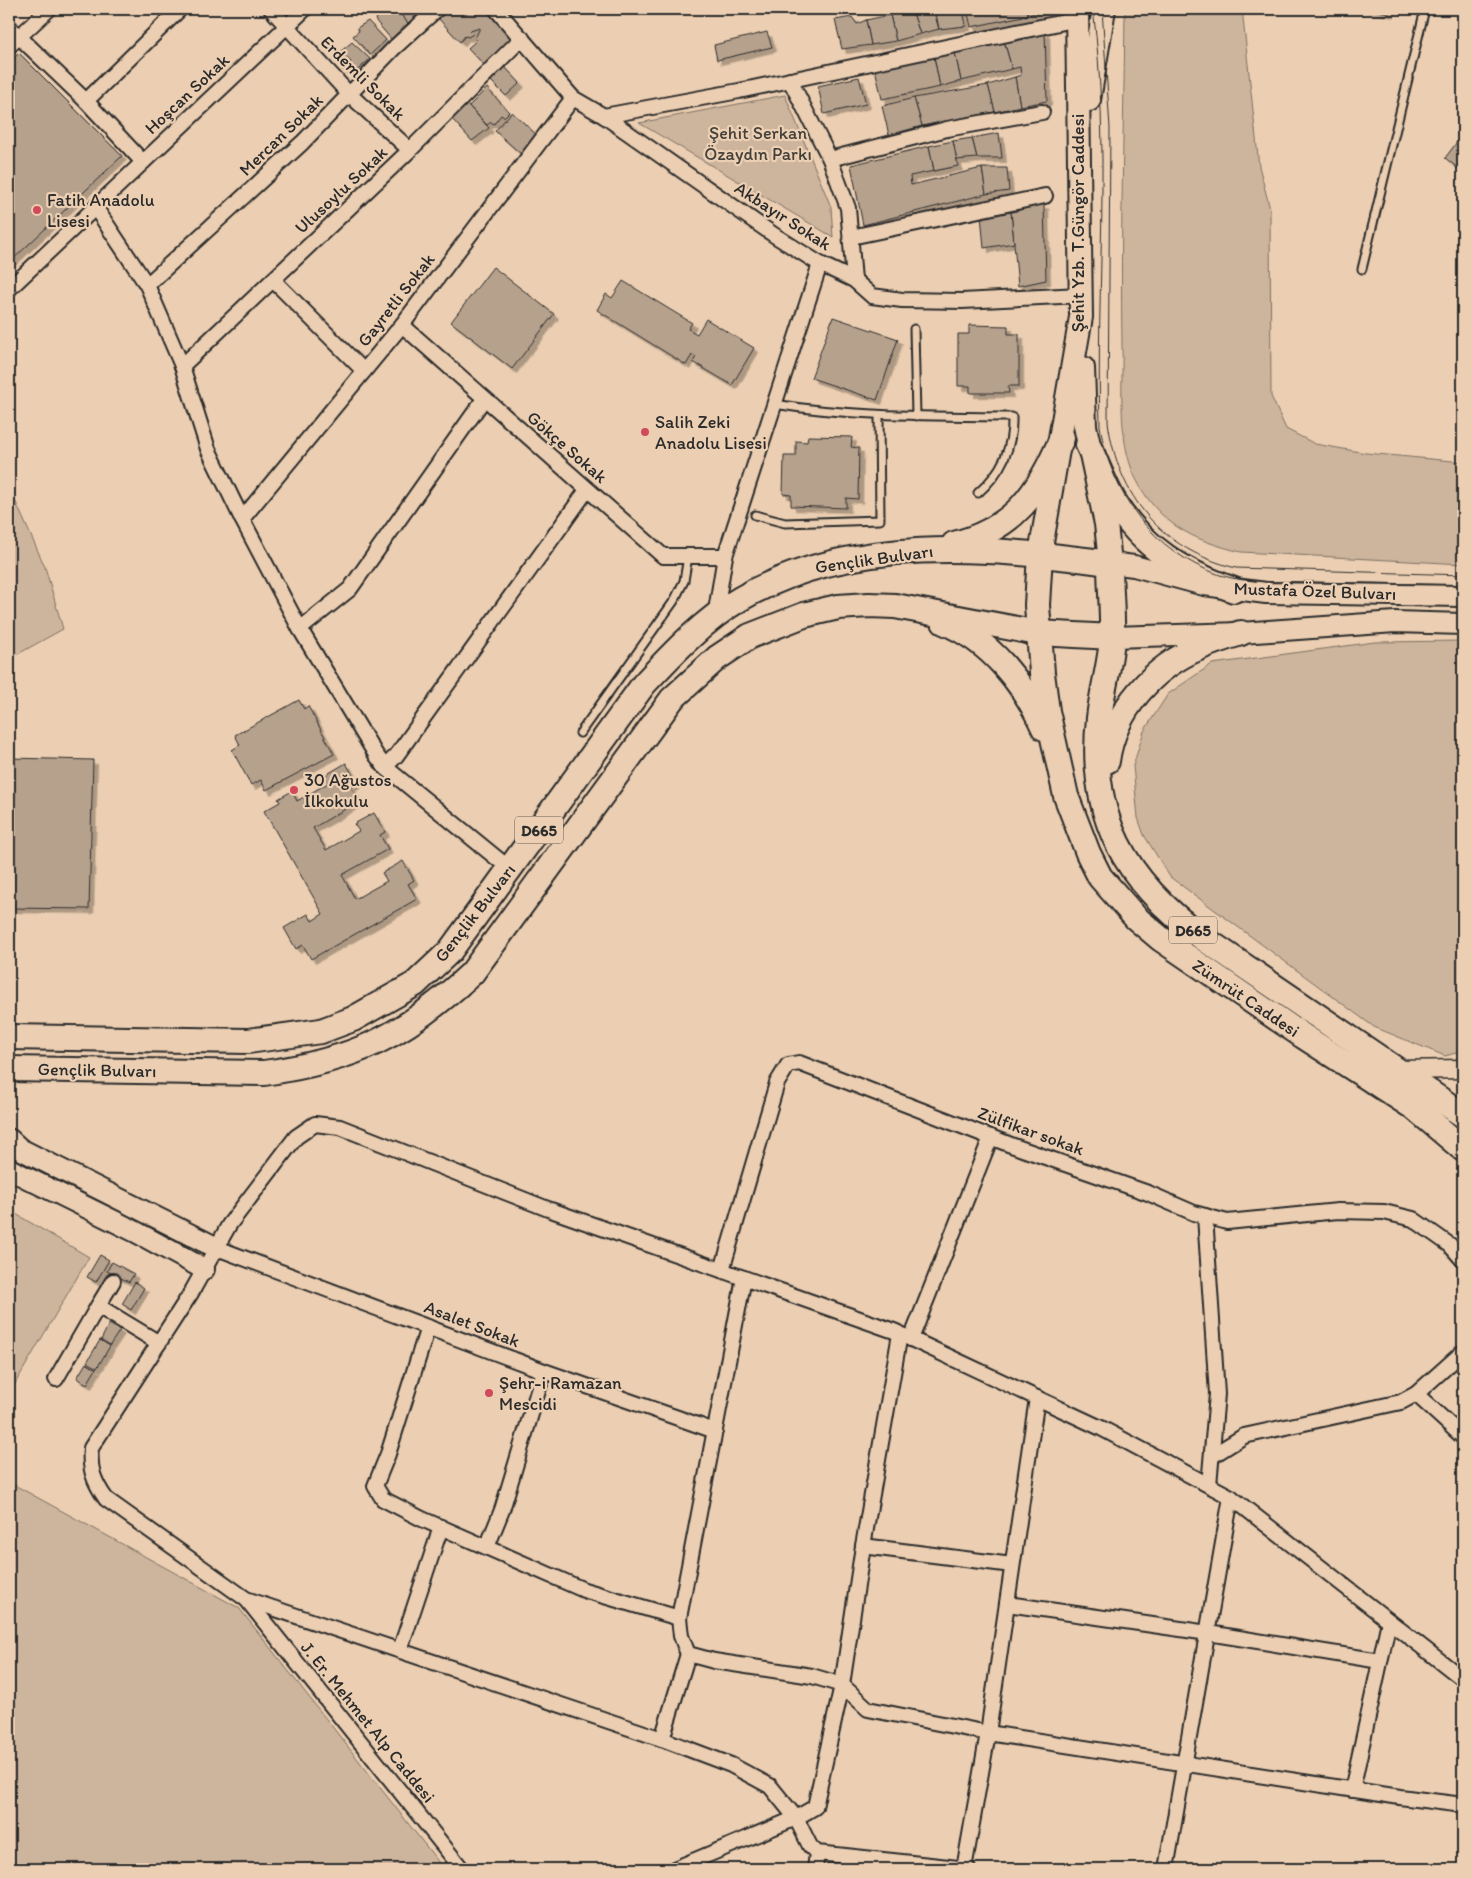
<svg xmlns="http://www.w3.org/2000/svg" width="1472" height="1878" font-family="Itim,sans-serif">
<defs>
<filter id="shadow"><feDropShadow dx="4.5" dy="4.5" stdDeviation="0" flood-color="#0004"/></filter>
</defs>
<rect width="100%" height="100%" fill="#eccfb2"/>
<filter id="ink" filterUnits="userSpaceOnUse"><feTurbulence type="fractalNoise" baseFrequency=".02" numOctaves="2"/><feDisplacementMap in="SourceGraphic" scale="10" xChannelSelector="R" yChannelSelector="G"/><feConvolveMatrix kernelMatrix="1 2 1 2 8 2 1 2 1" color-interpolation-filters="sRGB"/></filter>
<g filter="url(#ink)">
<g fill="#cdb49c" stroke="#7c7064">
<path d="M1125 9H1242L1259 166 1270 209 1271 396 1286 429 1315 444 1366 453 1463 462V564L1241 552C1192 540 1158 524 1135 477 1117 437 1123 388 1122 346 1120 233 1124 121 1125 9Z"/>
<path d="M785 95 831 207 833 237 639 123Z"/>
<path d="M9 487 45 567 63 629 9 659Z"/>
<path d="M1463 641V1051L1445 1056 1374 1027 1170 877 1144 835 1138 818 1133 766 1144 731 1168 694 1212 664 1375 642Z"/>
<path d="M9 1210 89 1257 9 1394Z"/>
<path d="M9 1482 239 1608 444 1869H9Z"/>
</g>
<g fill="#b6a18d" stroke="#2b2b2b" filter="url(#shadow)">
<path d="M385 9H396L408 23 391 39 375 20Z"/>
<path d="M396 9H423L408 23Z"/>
<path d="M447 9H489L510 31 513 40 486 67 468 48 477 40 475 38 480 28 470 31 473 34 468 37 465 36 460 42 438 18Z"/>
<path d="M916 9H933L939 29 920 34 912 10Z"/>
<path d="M935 9H963L966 26 939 29Z"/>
<path d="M967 9H1026L1028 15 971 27Z"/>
<path d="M1027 9H1050L1028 15Z"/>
<path d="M1367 9H1390L1389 13Z"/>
<path d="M912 10 920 34 896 41 890 15Z"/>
<path d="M890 15 896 41 871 45 866 20Z"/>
<path d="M852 17 857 24 866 20 871 45 842 49 835 20Z"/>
<path d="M368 21 386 40 370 55 353 36 359 31 357 28Z"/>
<path d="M767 32 772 47 717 60 714 45Z"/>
<path d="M1045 32 1047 101 1020 106 1015 77 1021 75 1020 67 1012 69 1004 41Z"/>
<path d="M1004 41 1012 69 961 81 955 53Z"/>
<path d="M352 42 370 59 352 75 342 69 351 62 340 52Z"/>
<path d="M19 53 122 156 9 263V63Z"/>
<path d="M955 53 961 81 940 87 934 57Z"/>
<path d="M934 57 940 87 882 99 875 69Z"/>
<path d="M503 65 520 83 506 96 489 79Z"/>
<path d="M859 77 866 104 824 114 818 86Z"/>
<path d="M1015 77 1020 106 995 112 988 85Z"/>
<path d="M988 85 995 112 922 126 914 98Z"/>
<path d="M487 88 509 112 504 117 501 115 494 124 491 122 487 125 469 106Z"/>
<path d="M914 98 922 126 889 135 882 106Z"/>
<path d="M467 104 489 128 472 141 452 119Z"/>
<path d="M512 112 539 137 522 155 495 131Z"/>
<path d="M999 133 1002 158H977L972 138Z"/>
<path d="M1463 134V172L1445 158Z"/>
<path d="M972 138 977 158 956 160 953 141Z"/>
<path d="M953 141 958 166 934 171 929 146Z"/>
<path d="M929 146 934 171 910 176 911 185 982 168 986 194 863 225 851 165Z"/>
<path d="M982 168H1007L1009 191 986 194Z"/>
<path d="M1044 204 1046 280 1018 286 1011 212Z"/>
<path d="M1011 212 1014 243 984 248 981 215Z"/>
<path d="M493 267 554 314 512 369 451 322Z"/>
<path d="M623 281 692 323 688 329 697 334 706 319 754 348 732 385 693 362 696 357 692 355 686 365 597 310 606 294 612 298Z"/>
<path d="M833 317 898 339 877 400 811 378Z"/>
<path d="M969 325 1008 326V334H1019V386H1008L1009 393H970V386H958V334H969Z"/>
<path d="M808 436 852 437 851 447 859 448 858 499 846 498V508L791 506V495L783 494 784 456H796V441L807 442Z"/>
<path d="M299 700 304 709 308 706 334 754 266 790 261 780 251 785 232 750 240 745 235 735Z"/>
<path d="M9 758 93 760 89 909 9 908Z"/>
<path d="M346 763 357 783 351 787 359 801 313 828 326 850 359 831 354 824 374 813 385 832 380 835 388 849 342 875 355 899 387 881 382 873 403 861 414 880 408 884 417 899 311 959 303 945 296 949 284 928 308 914 312 921 323 914 264 811 280 802 278 799 292 791 297 801 328 783 324 776Z"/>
<path d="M100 1255 109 1260 96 1282 87 1277Z"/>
<path d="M112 1262 134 1274 129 1282 107 1271Z"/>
<path d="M135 1282 144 1288 131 1310 122 1304Z"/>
<path d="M109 1324 120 1330 110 1345 101 1340Z"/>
<path d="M100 1340 110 1346 97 1368 87 1362Z"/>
<path d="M86 1363 96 1369 87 1384 77 1378Z"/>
</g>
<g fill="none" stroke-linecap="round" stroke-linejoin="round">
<g stroke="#2b2b2b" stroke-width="11">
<g id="service">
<path d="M1362 269 1425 9"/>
<path d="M914 329 916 416"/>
<path d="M774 404C853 417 932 416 1012 417 1013 448 1002 472 978 493"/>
<path d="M755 515 785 523 880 520 879 416"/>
<path d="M580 733 674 601 684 581 688 556"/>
</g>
</g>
<g stroke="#2b2b2b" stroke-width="18">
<g id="minor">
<path d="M271 9 349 94 410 150"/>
<path d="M496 9 573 98 604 116 774 235 820 264 854 280 872 296 902 300 962 301 1081 295"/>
<path d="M9 27 86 101 143 162"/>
<path d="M9 46 49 9"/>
<path d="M790 80 830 159 848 208 854 280"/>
<path d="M86 101 180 9"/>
<path d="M604 116 739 91 1078 19"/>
<path d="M830 159 947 129 1042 112"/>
<path d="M95 207 147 285 182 366 208 449 242 519 300 629 376 755 385 767 510 869"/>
<path d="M851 237 1045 196"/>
<path d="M273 280 364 371"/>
<path d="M147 285 302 143 395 47 437 9"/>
<path d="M9 289 305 9"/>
<path d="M402 325 663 556H725"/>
<path d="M182 366 410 150 522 38"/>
<path d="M242 519 402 325 573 98"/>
<path d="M715 617 725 556 820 264"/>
<path d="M300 629 350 589 484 399"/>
<path d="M385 767 396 756 587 490"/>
<path d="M1205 1216 1217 1394 1209 1485"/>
<path d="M217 1248 544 1371 715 1431"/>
<path d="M722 1270 777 1083 788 1065 799 1063 1011 1145 1148 1193 1194 1213 1227 1222 1338 1211 1384 1212 1413 1219 1450 1245 1463 1260"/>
<path d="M98 1306 113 1281"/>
<path d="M428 1327 388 1454 375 1486 383 1499 422 1519 584 1590 679 1618 681 1636 688 1654 714 1661 812 1676 842 1685 868 1709 988 1733 1400 1797 1463 1805"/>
<path d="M911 1339 991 1137"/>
<path d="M56 1379 98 1306 159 1343"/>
<path d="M1416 1394 1463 1437"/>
<path d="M1212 1456 1244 1436 1401 1402 1416 1394 1463 1352"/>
<path d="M863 1546 1012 1565"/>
<path d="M487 1547 502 1510 544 1371"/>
<path d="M247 1600 462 1869"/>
<path d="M1007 1604 1208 1633 1380 1661"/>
<path d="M679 1618 744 1278"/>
<path d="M400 1650 441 1527"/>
<path d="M662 1739 688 1654"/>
<path d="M1352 1790 1389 1621"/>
<path d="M674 1869 796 1818 815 1807 842 1685 863 1546 900 1334"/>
<path d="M815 1869 817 1853"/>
<path d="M964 1869 988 1733 1037 1398"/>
<path d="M968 1869 817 1853 810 1846 796 1818 770 1786 731 1765 662 1739 246 1599 106 1499C94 1482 89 1469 91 1448L191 1293 229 1225 296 1137 315 1124 340 1127 548 1209 894 1331 1101 1428 1231 1497 1463 1679"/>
<path d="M1166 1869 1231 1497"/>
</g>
</g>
<g stroke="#2b2b2b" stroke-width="21">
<path id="tertiary" d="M1396 1070 1463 1069"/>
</g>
<g stroke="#2b2b2b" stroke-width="24">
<g id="secondary">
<path d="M1110 563 1134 566 1204 585 1266 593 1463 596"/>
<path d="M1112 637 1241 633 1395 622 1463 624"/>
<path d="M9 1139 20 1149 217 1248"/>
<path d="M9 1169 136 1232 204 1269"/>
</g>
</g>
<g stroke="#2b2b2b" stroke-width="26">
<g id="primary">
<path d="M1089 100 1104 9"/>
<path d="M1083 368 1085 426 1106 524 1110 563"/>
<path d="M1040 554 1081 317 1077 9"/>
</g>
</g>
<g stroke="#2b2b2b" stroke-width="28">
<g id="trunk">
<path d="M1088 445C1097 463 1104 484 1114 501 1143 549 1184 572 1234 590"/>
<path d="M954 544C1015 529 1039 492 1062 438"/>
<path d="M1040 554 1037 605 1042 673 1047 711 1066 796 1088 853 1100 877 1136 918 1161 939 1303 1036 1416 1109 1463 1149"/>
<path d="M944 622C991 641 1024 684 1044 728"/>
<path d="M1107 761C1114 710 1154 666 1201 647 1214 641 1228 637 1241 633"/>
<path d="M9 1037 248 1041 321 1031 353 1019 415 984 450 951 644 684C672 654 704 620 740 599 852 534 987 547 1110 563 1110 588 1113 614 1112 639 1110 665 1102 691 1099 718 1088 817 1125 881 1203 938L1463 1115"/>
<path d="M9 1069 264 1073C356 1060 404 1036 472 973L672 699 717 658 750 636 804 615 838 607 869 605 895 606 1038 633 1112 637"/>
</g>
</g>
<use href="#service" stroke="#eccfb2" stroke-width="7"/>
<use href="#minor" stroke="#eccfb2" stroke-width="14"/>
<use href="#tertiary" stroke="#eccfb2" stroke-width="18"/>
<use href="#secondary" stroke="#eccfb2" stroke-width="20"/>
<use href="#primary" stroke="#eccfb2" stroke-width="22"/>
<use href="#trunk" stroke="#eccfb2" stroke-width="24"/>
<g stroke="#2b2b2b" stroke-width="1">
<path d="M1093 9C1111 147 1096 287 1100 426 1111 494 1153 552 1220 575 1249 584 1282 581 1311 582 1362 583 1413 584 1463 585"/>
<path d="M1102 9 1110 128 1108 422C1118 497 1162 550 1236 568L1463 575"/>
</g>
</g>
</g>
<g fill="#d1495b" stroke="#eccfb2" stroke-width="2">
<circle cx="37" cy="210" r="5"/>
<circle cx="645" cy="432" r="5"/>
<circle cx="294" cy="790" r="5"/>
<circle cx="489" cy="1393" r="5"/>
</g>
<g text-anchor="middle" stroke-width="4.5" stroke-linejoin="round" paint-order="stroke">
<g fill="#eccfb2" stroke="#655c54" stroke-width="1">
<rect x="515" y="816.5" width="48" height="27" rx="4"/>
<rect x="1169" y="916.5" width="48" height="27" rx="4"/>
</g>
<g font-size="16" font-weight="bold" fill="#2b2b2b">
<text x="539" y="836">D665</text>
<text x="1193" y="936">D665</text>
</g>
<g font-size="18" fill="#2b2b2b" stroke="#eccfb2">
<text transform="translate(363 78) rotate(45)" y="6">Erdemli Sokak</text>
<text transform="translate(187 94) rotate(-43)" y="6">Hoşcan Sokak</text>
<text transform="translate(281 135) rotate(-44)" y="6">Mercan Sokak</text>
<text transform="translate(341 190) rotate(-43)" y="6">Ulusoylu Sokak</text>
<text transform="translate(783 216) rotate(33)" y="6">Akbayır Sokak</text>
<text transform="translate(1078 223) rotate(-90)" y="6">Şehit Yzb. T.Güngör Caddesi</text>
<text transform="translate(396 300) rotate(-52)" y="6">Gayretli Sokak</text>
<text transform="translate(567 447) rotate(41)" y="6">Gökçe Sokak</text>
<text transform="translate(874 559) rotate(-8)" y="6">Gençlik Bulvarı</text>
<text transform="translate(1315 591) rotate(2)" y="6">Mustafa Özel Bulvarı</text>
<text transform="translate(475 913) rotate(-52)" y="6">Gençlik Bulvarı</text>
<text transform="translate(1246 998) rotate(34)" y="6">Zümrüt Caddesi</text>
<text transform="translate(97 1070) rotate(1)" y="6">Gençlik Bulvarı</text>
<text transform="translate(1031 1131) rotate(20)" y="6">Zülfikar sokak</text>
<text transform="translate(472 1324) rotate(21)" y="6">Asalet Sokak</text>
<text transform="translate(368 1722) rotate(51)" y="6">J. Er. Mehmet Alp Caddesi</text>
</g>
<g font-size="18" fill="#43403c" stroke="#eccfb2">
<text x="758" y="139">Şehit Serkan<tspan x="758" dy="21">Özaydın Parkı</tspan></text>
</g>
<g font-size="18" fill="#2b2b2b" stroke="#eccfb2" text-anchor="start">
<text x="47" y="206">Fatih Anadolu<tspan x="47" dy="21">Lisesi</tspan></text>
<text x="655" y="428">Salih Zeki<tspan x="655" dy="21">Anadolu Lisesi</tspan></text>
<text x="304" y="786">30 Ağustos<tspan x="304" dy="21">İlkokulu</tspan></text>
<text x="499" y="1389">Şehr-i Ramazan<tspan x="499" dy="21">Mescidi</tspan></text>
</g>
</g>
<rect width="1472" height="1878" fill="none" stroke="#eccfb2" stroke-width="30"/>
<rect x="15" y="15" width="1442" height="1848" fill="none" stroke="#2b2b2b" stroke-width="2" filter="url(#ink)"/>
</svg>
